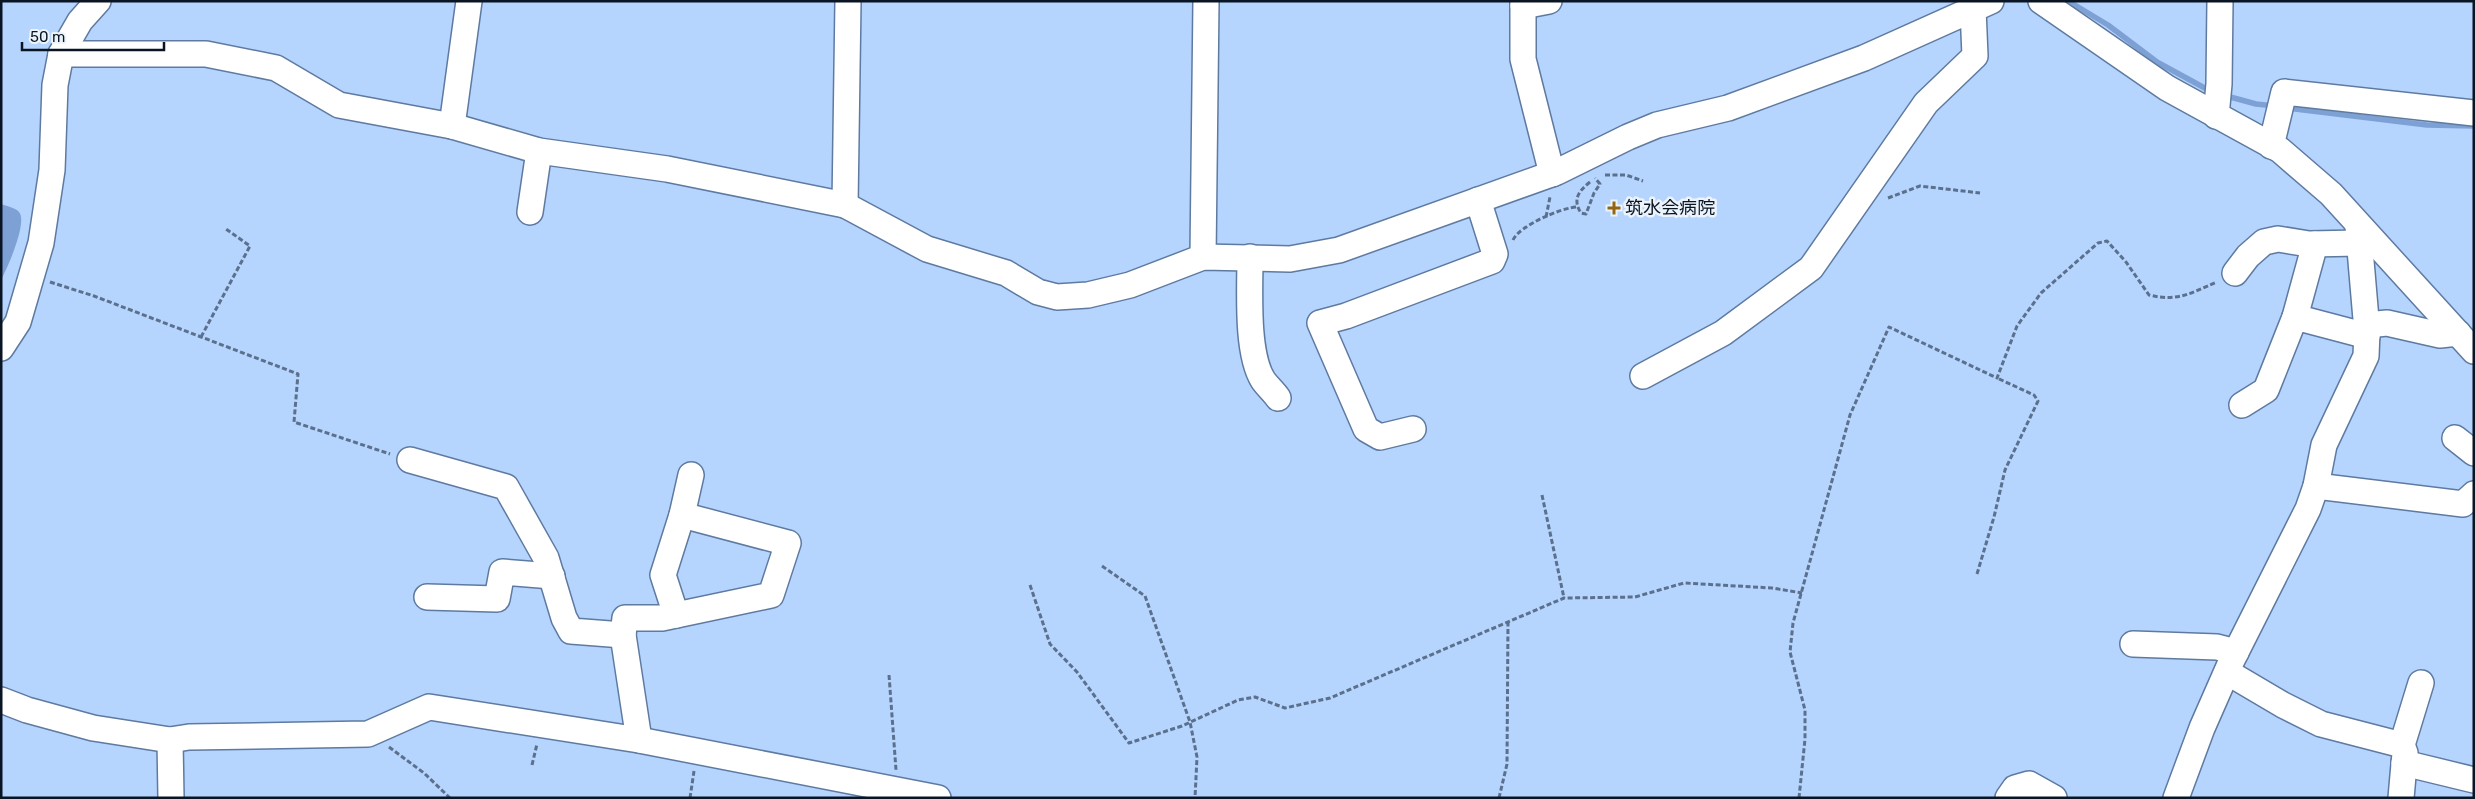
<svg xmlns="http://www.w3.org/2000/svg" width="2475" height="799" font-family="Rubik,'Noto Sans JP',sans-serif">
<rect width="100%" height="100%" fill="#b5d4fe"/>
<path fill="#7da1d4" d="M1 204C6 206 16 208 19 212 28 222 7 269 1 280Z"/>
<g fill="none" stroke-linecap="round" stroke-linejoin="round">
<g stroke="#7da1d4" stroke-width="5.5">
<path d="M2068 1 2108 25 2157 62 2212 92"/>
<path d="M2223 95 2256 104 2275 106"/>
<path d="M2287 108 2427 125 2474 126"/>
</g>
<g stroke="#5e7aa0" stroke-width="28">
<g id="minor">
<path d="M1523 1V59L1552 174"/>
<path d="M2041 1 2167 88 2280 150 2331 194 2474 351"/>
<path d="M1523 6 1549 1"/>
<path d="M61 54H206L276 68 339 105 452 126 539 151 667 169 845 205 927 249 1006 273 1038 292 1057 297 1088 295 1130 285 1203 257 1290 259 1339 250 1557 172 1628 137 1657 125 1728 108 1864 58 1991 1"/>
<path d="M2216 116 2219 84 2220 1"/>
<path d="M452 126 469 1"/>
<path d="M2271 146 2284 92 2474 113"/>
<path d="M845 205 848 1"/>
<path d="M530 212 539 151"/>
<path d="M1203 257 1206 1"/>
<path d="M1250 257C1250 290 1246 353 1263 380 1267 386 1274 392 1278 398"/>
<path d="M2235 273 2248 256 2264 242 2278 239 2309 244 2359 243"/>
<path d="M2295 317 2315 244"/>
<path d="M2367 325 2387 323 2440 335 2458 333"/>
<path d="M1 348 18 322 41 243 52 170 55 85 61 54 80 21 98 1"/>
<path d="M1643 376 1723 333 1811 268 1926 103 1975 56 1973 9"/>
<path d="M2242 405 2266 390 2295 317 2367 336"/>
<path d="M1413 429 1380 437 1366 429 1320 323 1346 316 1492 261 1495 254 1478 200"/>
<path d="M2455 438 2474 453"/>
<path d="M410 460 506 487 546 558 564 618 571 631 623 635 639 740"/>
<path d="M2316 486 2463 504 2474 494"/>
<path d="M427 597 497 599 502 572 552 576"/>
<path d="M676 615 663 575 682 515 691 475"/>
<path d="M623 635 625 618H662L771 595 788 543 682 515"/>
<path d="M2133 644 2217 647 2236 652"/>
<path d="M2227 672 2283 705 2321 724 2402 745 2405 753 2401 798"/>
<path d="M1 700 27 710 93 728 170 740 189 737 368 734 429 707 639 740 938 798"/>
<path d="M170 740 171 798"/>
<path d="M2402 745 2421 683"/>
<path d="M2404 763 2474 780"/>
<path d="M2008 798 2015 788 2029 784 2054 798"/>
<path d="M2176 798 2202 728 2231 662 2308 509 2316 486 2324 445 2366 356 2367 331 2358 226"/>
</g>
</g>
<g stroke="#5b708c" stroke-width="3" stroke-dasharray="5 2.5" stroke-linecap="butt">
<path d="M1605 175H1626L1643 181"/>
<path d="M1590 182C1579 191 1572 199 1581 213L1586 214 1594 193 1600 184 1595 178"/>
<path d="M1888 198 1920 186 1980 193"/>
<path d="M1546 217 1550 197"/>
<path d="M1513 240C1519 226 1562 207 1578 207"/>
<path d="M50 282 94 296 298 374 294 422 390 454"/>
<path d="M201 337 250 246 226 229"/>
<path d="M1542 495 1564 598"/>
<path d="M1102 566 1145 596 1190 722 1197 757 1195 798"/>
<path d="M1977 574 1994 517 2005 470 2038 401 2034 395 1997 378"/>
<path d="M1030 585 1050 644 1077 672 1129 743 1182 726 1238 700 1255 697 1285 708 1330 698 1564 598 1635 597 1684 583 1772 588 1802 593"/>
<path d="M889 675 896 770"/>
<path d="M389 747 424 773 450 798"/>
<path d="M532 765 537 744"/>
<path d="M690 798 694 771"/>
<path d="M1499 798 1507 764 1508 622"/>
<path d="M1799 798 1805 739V710L1790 652 1793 623 1850 415 1889 327 1997 378 2017 326 2041 293 2098 243 2107 241 2126 262 2149 295C2178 302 2191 293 2217 282"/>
</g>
<use href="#minor" stroke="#fff" stroke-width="25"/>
</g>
<path fill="#936613" stroke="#ecf3fb" stroke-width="2" d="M1611.5 200.5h5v5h5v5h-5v5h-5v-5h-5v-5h5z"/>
<g text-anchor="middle" stroke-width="5" stroke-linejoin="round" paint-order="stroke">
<g font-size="18" fill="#0a1524" stroke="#ecf3fb" text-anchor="start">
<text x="1625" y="214">筑水会病院</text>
</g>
</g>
<rect width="2475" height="799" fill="none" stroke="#0a1524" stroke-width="5"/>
<path d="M22 42v8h142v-8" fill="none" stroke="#0a1524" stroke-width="2.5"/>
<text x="30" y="42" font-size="15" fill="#0a1524" stroke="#ecf3fb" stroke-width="4" paint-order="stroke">50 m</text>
</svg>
